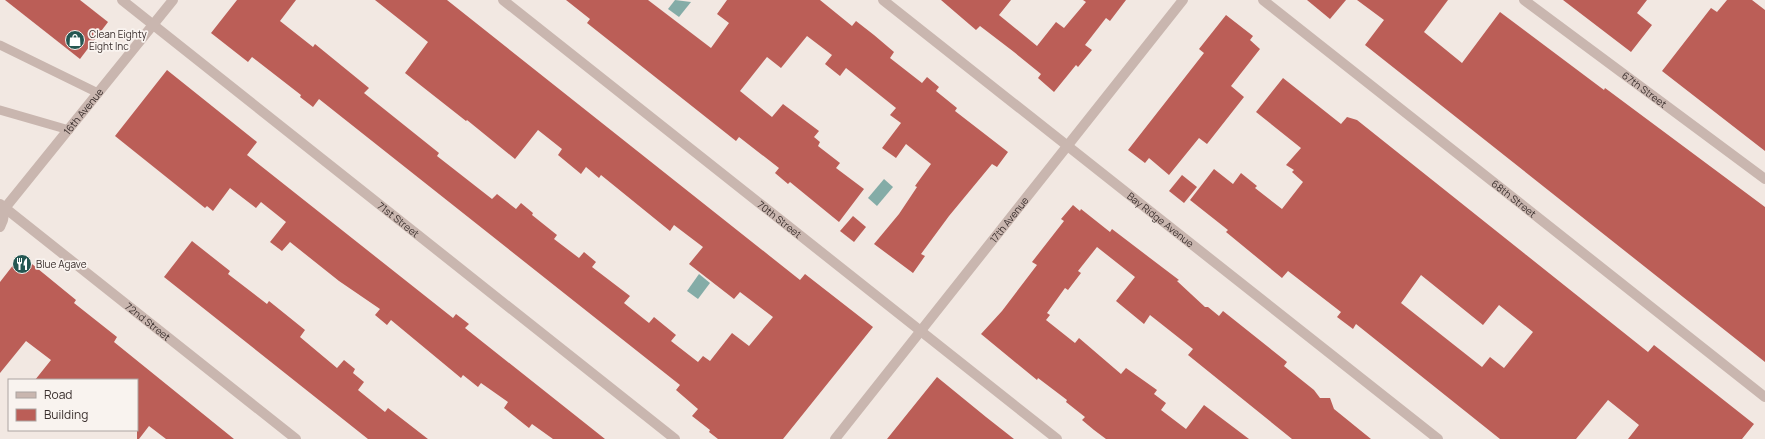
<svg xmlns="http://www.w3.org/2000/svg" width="1765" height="439" font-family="Manrope,sans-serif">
<rect width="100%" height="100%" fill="#f2e8e2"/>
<g fill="#84aca7">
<path d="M675 0 691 2 679 17 668 9Z"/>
<path d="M884 179 893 187 877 206 868 198Z"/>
<path d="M699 274 710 283 698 299 687 291Z"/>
</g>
<g fill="#bb5e57" fill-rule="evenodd">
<path d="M5 0H80L108 22 80 59Z"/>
<path d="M237 0H296L280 21 313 47 315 44 369 88 364 93 439 153 437 156 492 199 497 194 516 209 521 203 533 213 532 215 557 235 554 239 579 258 584 252 596 262 592 267 630 296 624 303 649 323 654 317 676 335 671 341 698 362 703 356 710 361 732 333 749 346 773 317 740 292 734 299 689 264 703 247 674 225 670 231 601 175 599 178 586 167 581 174 558 155 562 149 538 130 515 159 467 120 466 121 405 73 428 42 375 0H447L800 280 805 274 873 327 783 439H718L709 432 710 430 692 416 698 409 676 390 680 385 319 99 313 107 300 97 301 95 252 57 248 62 211 33Z"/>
<path d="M566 0H648L711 48 729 23 717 14 727 0H820L852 26 856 21 874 35 894 52 890 58 922 83 927 77 939 87 936 91 957 108 955 111 1008 152 997 167 992 164 949 216 921 254 925 256 913 273 874 244 899 214 917 187 915 186 931 164 906 144 896 158 882 148 901 123 890 115 896 108 846 68 840 76 825 64 832 55 807 36 781 68 767 57 740 91 772 117 783 104 819 131 814 137 820 142 818 146 840 163 836 168 864 189 839 222 790 182 788 184 775 173 779 168 739 137 736 141 587 23 590 19Z"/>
<path d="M941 0H1011L999 15 1037 46 1056 22 1064 28 1086 2 1083 0H1126L1110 21 1106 18 1085 45 1092 50 1078 67 1076 65 1054 92 1038 78 1041 74 1014 52 980 26 976 30Z"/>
<path d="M1307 0H1346L1330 19Z"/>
<path d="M1357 0H1448L1424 32 1462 63 1500 12 1604 90 1605 88 1765 207V362L1365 45 1384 20Z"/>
<path d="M1563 0H1647L1637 13 1652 25 1631 52Z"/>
<path d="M1727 0H1752L1765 10V151L1662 71 1711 8 1717 12Z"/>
<path d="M1226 15 1253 36 1250 40 1260 49 1231 86 1244 97 1207 144 1199 138 1169 175 1149 158 1145 163 1128 150 1204 53 1199 49Z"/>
<path d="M167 70 257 142 247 155 453 318 456 314 469 324 465 328 605 439H553L532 424 529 428 504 408 508 402 481 383 478 387 463 375 461 378 391 320 387 325 375 315 380 309 339 281 290 242 282 251 270 242 286 222 261 202 256 208 230 188 213 211 207 206 205 208 115 136Z"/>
<path d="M1283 78 1341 124 1347 117 1357 120 1648 352 1654 345 1754 424 1742 439H1628L1639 425 1608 400 1576 439H1500L1356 324 1353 329 1337 317 1341 312 1288 271 1282 278 1226 232 1228 230 1190 200 1214 169 1233 184 1241 173 1257 186 1255 188 1282 209 1303 182 1292 172 1294 170 1286 165 1301 148 1256 112ZM1421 275 1483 325 1499 305 1533 332 1504 368 1490 357 1482 367 1401 303Z"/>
<path d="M1182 175 1197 187 1184 203 1169 191Z"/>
<path d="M1073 205 1080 211 1081 209 1110 232 1112 229 1150 258 1179 280 1177 281 1205 307H1208L1219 316 1223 311 1287 362 1284 366 1314 390 1320 398H1330L1334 409 1371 439H1292L1188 355 1193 349 1150 315 1144 324 1116 301 1135 277 1097 247 1078 271 1081 273 1068 290 1065 288 1047 313 1050 315 1046 320 1075 343 1079 338 1121 374 1126 368 1157 390 1154 394 1166 403 1161 410 1186 429 1204 405 1249 439H1106L1094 430 1082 420 1085 417 1066 402 1067 400 1038 378 1037 380 981 334 1002 311 1037 265 1032 262 1064 221 1061 219Z"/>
<path d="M853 216 866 227 854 242 840 231Z"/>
<path d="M192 241 230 271 228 274 267 304 269 301 305 330 300 337 337 368 344 360 355 369 353 373 364 382 358 390 385 412 388 408 428 439H368L164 277Z"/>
<path d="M21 255 76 300 74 303 117 337 114 342 234 439H166L149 426 139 439H137V380H35L51 360 26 341 0 373V282Z"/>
<path d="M937 377 986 417 1014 439H887Z"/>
</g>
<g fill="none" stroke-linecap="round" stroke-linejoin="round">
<g stroke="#c9b6af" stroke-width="9">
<path d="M0 45 98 93"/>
<path d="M0 110 69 130"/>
</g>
<g stroke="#c9b6af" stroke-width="10">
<path id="s1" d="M122 0 675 439"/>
<path id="s2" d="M503 0 1057 439"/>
<path id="s3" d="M883 0 1438 439"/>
<path id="s4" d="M1263 0 1765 397"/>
<path id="s5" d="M1524 0 1765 179"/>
<path id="s6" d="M0 204 296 439"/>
<path id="s7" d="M0 227 3 220 5 208 173 0"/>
<path id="s8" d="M835 439 1183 0"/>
</g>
</g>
<defs>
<g id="shop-disc" transform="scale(1)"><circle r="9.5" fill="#255752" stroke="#f9f3ef"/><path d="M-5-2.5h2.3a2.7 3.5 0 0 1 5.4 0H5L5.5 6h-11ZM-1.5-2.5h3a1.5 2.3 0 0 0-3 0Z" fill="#fff"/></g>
<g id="restaurant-disc" transform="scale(1)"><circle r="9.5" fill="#255752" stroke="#f9f3ef"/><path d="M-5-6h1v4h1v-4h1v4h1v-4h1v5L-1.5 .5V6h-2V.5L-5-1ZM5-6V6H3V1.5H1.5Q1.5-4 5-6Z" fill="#fff"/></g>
</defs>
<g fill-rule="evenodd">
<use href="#shop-disc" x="75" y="40"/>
<use href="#restaurant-disc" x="22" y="264"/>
</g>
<g text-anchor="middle" stroke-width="3.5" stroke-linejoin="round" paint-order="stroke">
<g font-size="10" fill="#392e2c" stroke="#f9f3ef" text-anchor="start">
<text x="89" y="38">Clean Eighty<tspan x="89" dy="12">Eight Inc</tspan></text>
<text x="36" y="268">Blue Agave</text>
</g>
<g font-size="10" fill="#392e2c" stroke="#f9f3ef">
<text dy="4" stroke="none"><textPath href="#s5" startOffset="150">67th Street</textPath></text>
<text dy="4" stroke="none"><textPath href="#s7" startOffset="144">16th Avenue</textPath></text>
<text dy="4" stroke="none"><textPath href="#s4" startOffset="320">68th Street</textPath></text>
<text dy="4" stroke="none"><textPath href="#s1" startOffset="353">71st Street</textPath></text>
<text dy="4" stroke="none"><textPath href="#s2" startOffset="353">70th Street</textPath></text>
<text dy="4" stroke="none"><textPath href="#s8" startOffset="280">17th Avenue</textPath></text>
<text dy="4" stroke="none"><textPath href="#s3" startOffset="354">Bay Ridge Avenue</textPath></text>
<text dy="4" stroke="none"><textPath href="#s6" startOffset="189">72nd Street</textPath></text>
</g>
</g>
<rect x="8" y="379" width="130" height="52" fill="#f9f3ef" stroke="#aca4a1"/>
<rect x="16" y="392" width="20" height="6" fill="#c9b6af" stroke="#aca4a1"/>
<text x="44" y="399" font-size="12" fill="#392e2c">Road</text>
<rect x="16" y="409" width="20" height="12" fill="#bb5e57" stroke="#aca4a1"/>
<text x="44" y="419" font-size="12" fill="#392e2c">Building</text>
</svg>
